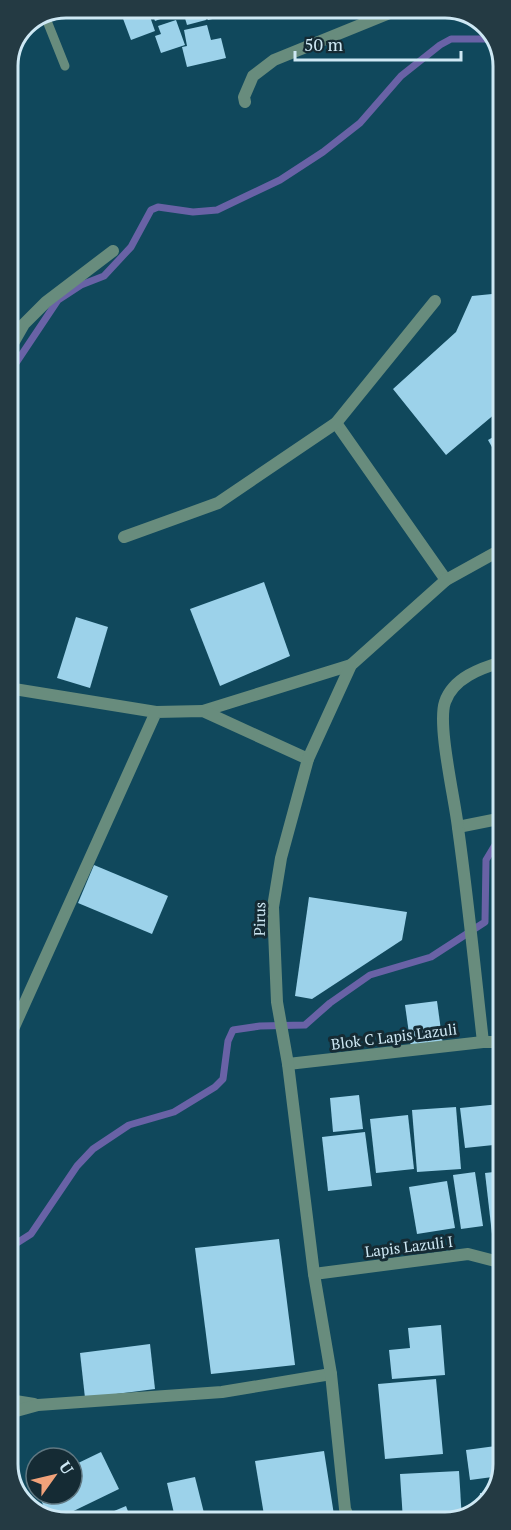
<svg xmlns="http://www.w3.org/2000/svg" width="511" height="1530" font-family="'PT Serif',serif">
<rect width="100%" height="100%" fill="#10485c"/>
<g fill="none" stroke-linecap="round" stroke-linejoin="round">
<g stroke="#6962a6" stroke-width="7">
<path d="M8 375 58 300 81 285 104 276 131 247 151 210 158 207 193 212 217 210 280 180 323 152 360 123 401 76 440 45 451 39H494"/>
<path d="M9 1248 31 1234 77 1166 93 1149 129 1125 174 1112 215 1087 223 1079 228 1041 233 1030 260 1026 305 1025 330 1003 370 975 431 957 485 922 486 860 498 840 503 839"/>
</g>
</g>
<g fill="#9cd2ea">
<path d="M119 8H147L155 31 131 40Z"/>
<path d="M150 8H171L174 14 155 21Z"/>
<path d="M182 8H203L206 20 187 25Z"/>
<path d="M205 8H238L239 13 208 20Z"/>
<path d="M176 20 185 45 161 53 155 36 161 34 158 26Z"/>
<path d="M207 25 211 40 221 38 226 58 187 67 182 47 187 46 184 30Z"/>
<path d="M502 293V408L446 455 393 389 456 332 472 296Z"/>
<path d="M502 432V465L488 440Z"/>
<path d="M264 582 290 656 220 686 190 609Z"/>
<path d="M76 617 108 627 90 688 57 678Z"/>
<path d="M94 865 168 896 152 934 78 903Z"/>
<path d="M309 897 407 912 402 940 312 999 295 996Z"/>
<path d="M437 1001 443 1045 411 1048 405 1005Z"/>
<path d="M359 1095 363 1129 333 1132 330 1098Z"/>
<path d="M500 1104 503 1144 465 1148 460 1108Z"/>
<path d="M456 1107 461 1169 417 1172 412 1110Z"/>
<path d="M408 1115 414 1169 376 1173 370 1119Z"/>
<path d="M365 1132 372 1186 328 1191 322 1137Z"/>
<path d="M503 1171V1233L492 1234 485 1173Z"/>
<path d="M475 1172 483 1226 461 1229 453 1175Z"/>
<path d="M447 1181 455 1228 417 1234 409 1187Z"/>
<path d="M279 1239 295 1365 211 1374 195 1248Z"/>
<path d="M441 1325 445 1375 392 1379 389 1350 410 1348 408 1328Z"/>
<path d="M150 1344 155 1389 85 1398 80 1353Z"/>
<path d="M436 1379 443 1454 385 1459 378 1384Z"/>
<path d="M503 1445V1465L500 1476 470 1480 466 1450Z"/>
<path d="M324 1451 334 1515 290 1521H265L255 1461Z"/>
<path d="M101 1452 119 1489 55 1520 49 1517 38 1494H72V1466Z"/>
<path d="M459 1471 462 1520 403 1521 400 1474Z"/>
<path d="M195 1477 205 1517 176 1522 167 1483Z"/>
<path d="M480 1493 493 1494 491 1500 479 1508Z"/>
<path d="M126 1506 132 1522H88Z"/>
</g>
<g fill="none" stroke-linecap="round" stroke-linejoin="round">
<path stroke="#688c7d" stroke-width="9" d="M45 16 65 66"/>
<g stroke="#688c7d" stroke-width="12">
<path d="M245 102 244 97 253 76 274 60 402 8"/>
<path d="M8 352 24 324 46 302 113 251"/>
<path d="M336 423 446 580"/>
<path d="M124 537 218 503 336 423 435 301"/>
<path d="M8 688 156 712"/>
<path d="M203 711 351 665"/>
<path d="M458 827 503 818"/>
<path d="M9 1038 156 712 203 711 308 759"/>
<path d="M483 1042C475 971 468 899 458 828 455 800 437 725 445 702 453 678 481 668 502 662"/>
<path d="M288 1064 483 1042H503"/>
<path d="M314 1274 468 1254 495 1261 503 1270"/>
<path d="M9 1400 34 1404"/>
<path d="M9 1413 38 1405 222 1392 331 1374"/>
<path d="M9 1472 16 1490"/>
<path d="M350 1521 345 1509 331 1374 314 1274 288 1064 277 1002 273 907 281 858 308 759 351 665 446 580 502 549"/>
</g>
</g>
<g text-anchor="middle" stroke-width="6" stroke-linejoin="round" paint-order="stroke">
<g font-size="15" fill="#cee8f4" stroke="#152b34">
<text transform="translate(260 919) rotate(-89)" y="5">Pirus</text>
<text transform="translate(394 1037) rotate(-7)" y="5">Blok C Lapis Lazuli</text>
<text transform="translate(409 1247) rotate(-7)" y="5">Lapis Lazuli I</text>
</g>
</g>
<path d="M0 0H511V1530H0ZM66 18H445A48 48 0 0 1 493 66V1464A48 48 0 0 1 445 1512H66A48 48 0 0 1 18 1464V66A48 48 0 0 1 66 18Z" fill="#243a43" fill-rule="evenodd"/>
<path fill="none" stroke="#cee8f4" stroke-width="3" d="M66 18H445A48 48 0 0 1 493 66V1464A48 48 0 0 1 445 1512H66A48 48 0 0 1 18 1464V66A48 48 0 0 1 66 18Z"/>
<g transform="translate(54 1476) rotate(56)"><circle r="28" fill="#152b34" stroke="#5f7781" stroke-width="1.5"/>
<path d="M0-4.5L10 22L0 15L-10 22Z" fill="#f0a27a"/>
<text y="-9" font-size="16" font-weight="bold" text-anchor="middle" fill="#cee8f4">U</text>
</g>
<path d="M295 51v9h166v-9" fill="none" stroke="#cee8f4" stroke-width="3"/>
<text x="304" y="51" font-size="18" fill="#cee8f4" stroke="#152b34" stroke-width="4.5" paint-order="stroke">50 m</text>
</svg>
